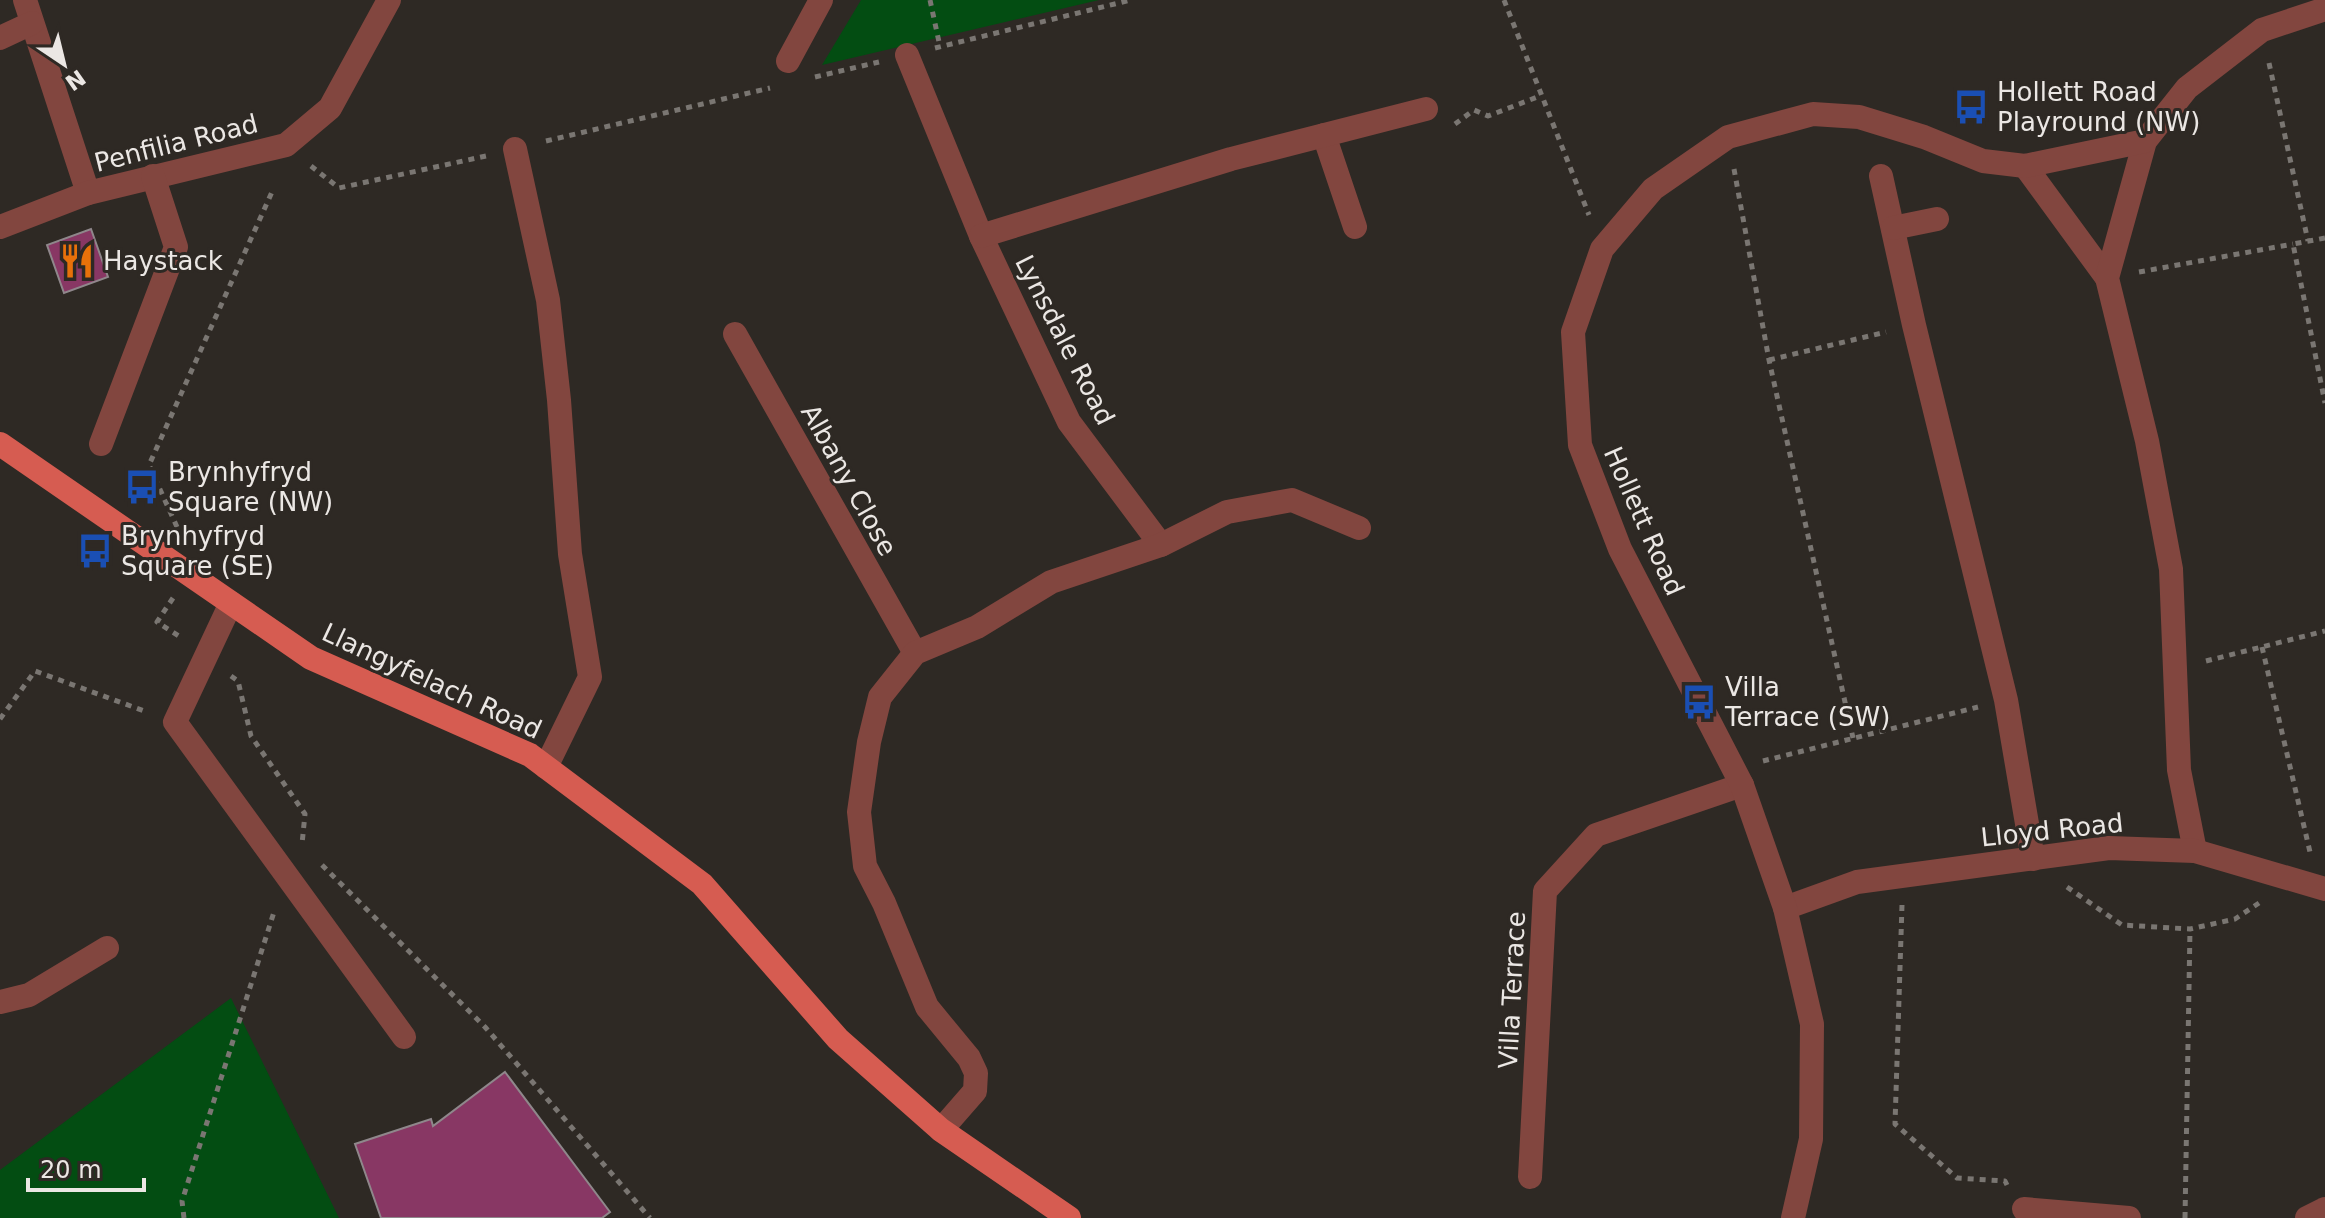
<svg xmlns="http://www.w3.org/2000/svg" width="2325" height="1218" font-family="'DejaVu Sans',sans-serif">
<rect width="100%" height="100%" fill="#2e2924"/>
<g fill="#034d12">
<path d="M861 0H1099L822 65Z"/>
<path d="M231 998 339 1218H0V1170Z"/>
</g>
<g fill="#883764" stroke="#8f878b" stroke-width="2">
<path d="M91 229 108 277 64 293 47 245Z"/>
<path d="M505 1072 610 1212 602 1218H381L355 1144 431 1119 433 1126Z"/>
</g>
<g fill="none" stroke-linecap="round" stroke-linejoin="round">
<g stroke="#7a7672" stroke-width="5" stroke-dasharray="6 6" stroke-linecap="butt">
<path d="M930 0 939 42"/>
<path d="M1504 0 1589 215"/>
<path d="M935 48 1131 0"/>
<path d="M2269 63 2308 241"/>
<path d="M815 77 879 62"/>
<path d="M1455 124 1474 110 1488 116 1540 96"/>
<path d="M546 141 770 88"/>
<path d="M311 166 339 188 486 156"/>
<path d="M1734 169 1769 360 1853 738"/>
<path d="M2325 238 2293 244 2325 403"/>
<path d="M2139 272 2293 244"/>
<path d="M1769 360 1886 332"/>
<path d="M177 527 149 465 272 192"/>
<path d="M173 598 157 622 182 638"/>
<path d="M2262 647 2310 852"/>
<path d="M2206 661 2325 631"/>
<path d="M231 676 238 681 251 736 305 814 302 844"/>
<path d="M0 719 35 671 147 712"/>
<path d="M1763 761 1978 707"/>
<path d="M322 865 485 1027 650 1218"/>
<path d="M2067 887 2122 925 2190 929 2235 919 2259 903"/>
<path d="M1902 905 1895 1124 1957 1178 2005 1181 2007 1185"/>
<path d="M184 1218 182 1201 274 912"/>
<path d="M2185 1218 2190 929"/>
</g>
<g stroke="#82463f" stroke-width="24">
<path d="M25 0 88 193"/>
<path d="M0 38 32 23"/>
<path d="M907 55 981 236 1069 422 1161 545"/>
<path d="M788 61 821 0"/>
<path d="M1324 135 1355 227"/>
<path d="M515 149 548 300 559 400 570 554 590 677 546 767"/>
<path d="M2025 166 2107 278"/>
<path d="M1881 176 1914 325 2006 700 2033 859"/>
<path d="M0 227 88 193 286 145 330 108 389 0"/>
<path d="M1893 228 1937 219"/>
<path d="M981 236 1231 159 1426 109"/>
<path d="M735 334 915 653"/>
<path d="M101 444 176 247 153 176"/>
<path d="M231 603 175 722 404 1037"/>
<path d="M2195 851 2179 770 2171 569 2147 441 2107 278 2145 141 2187 88 2262 30 2325 9"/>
<path d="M1785 908 1857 882 2109 848 2195 851 2325 889"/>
<path d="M0 1002 29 995 107 948"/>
<path d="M941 1130 975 1091 976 1073 969 1058 927 1007 884 903 865 866 859 812 869 742 880 697 915 653 977 627 1051 582 1161 545 1227 512 1292 500 1359 528"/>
<path d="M1530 1177 1545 891 1596 835 1742 785"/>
<path d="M2024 1209 2129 1218"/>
<path d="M1793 1218 1811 1139 1812 1024 1785 908 1742 785 1620 549 1580 445 1573 332 1602 249 1653 189 1728 137 1813 114 1859 117 1924 137 1983 161 2025 166 2145 141"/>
<path d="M2307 1218 2325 1209"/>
</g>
<path stroke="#d65c51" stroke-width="24" d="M0 444 311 658 530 755 702 884 838 1039 941 1130 1069 1218"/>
</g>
<defs>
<g id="bus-bare" transform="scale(2.76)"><path d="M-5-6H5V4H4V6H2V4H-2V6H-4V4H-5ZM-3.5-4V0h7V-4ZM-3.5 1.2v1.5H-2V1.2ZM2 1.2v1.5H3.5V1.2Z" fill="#1a4fb4" stroke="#2e2924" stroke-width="2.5" paint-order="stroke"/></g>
<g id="restaurant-bare" transform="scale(2.76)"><path d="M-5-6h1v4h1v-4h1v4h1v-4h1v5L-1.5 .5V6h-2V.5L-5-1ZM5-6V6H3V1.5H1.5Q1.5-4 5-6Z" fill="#e8710a" stroke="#2e2924" stroke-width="2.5" paint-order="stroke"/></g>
</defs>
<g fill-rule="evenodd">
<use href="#bus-bare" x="1971" y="107"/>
<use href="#restaurant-bare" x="77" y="261"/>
<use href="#bus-bare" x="142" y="487"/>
<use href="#bus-bare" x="95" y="551"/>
<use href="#bus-bare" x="1699" y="702"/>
</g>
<g text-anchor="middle" stroke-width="6" stroke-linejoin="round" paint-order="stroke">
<g font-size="26" fill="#ebe7e4" stroke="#2e2924" text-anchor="start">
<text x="1997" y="101">Hollett Road<tspan x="1997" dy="30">Playround (NW)</tspan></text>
<text x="103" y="270">Haystack</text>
<text x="168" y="481">Brynhyfryd<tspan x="168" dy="30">Square (NW)</tspan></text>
<text x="121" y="545">Brynhyfryd<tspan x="121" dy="30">Square (SE)</tspan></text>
<text x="1725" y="696">Villa<tspan x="1725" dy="30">Terrace (SW)</tspan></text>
</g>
<g font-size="26" fill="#ebe7e4" stroke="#2e2924">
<text transform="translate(176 143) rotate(-14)" y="9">Penfilia Road</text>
<text transform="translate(1065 340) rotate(63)" y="9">Lynsdale Road</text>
<text transform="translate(849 480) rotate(61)" y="9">Albany Close</text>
<text transform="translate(1644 521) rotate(66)" y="9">Hollett Road</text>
<text transform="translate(432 681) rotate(25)" y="9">Llangyfelach Road</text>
<text transform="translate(2052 830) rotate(-6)" y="9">Lloyd Road</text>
<text transform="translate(1512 990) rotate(-87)" y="9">Villa Terrace</text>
</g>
</g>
<g transform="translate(64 64) rotate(145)" stroke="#2e2924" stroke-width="6" paint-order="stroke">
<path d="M0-6L14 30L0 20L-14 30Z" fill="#ebe7e4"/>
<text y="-12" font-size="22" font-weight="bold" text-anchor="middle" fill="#ebe7e4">N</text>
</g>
<path d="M28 1178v12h116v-12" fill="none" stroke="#ebe7e4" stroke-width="4"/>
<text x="40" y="1178" font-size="24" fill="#ebe7e4" stroke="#2e2924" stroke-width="6" paint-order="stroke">20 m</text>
</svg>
